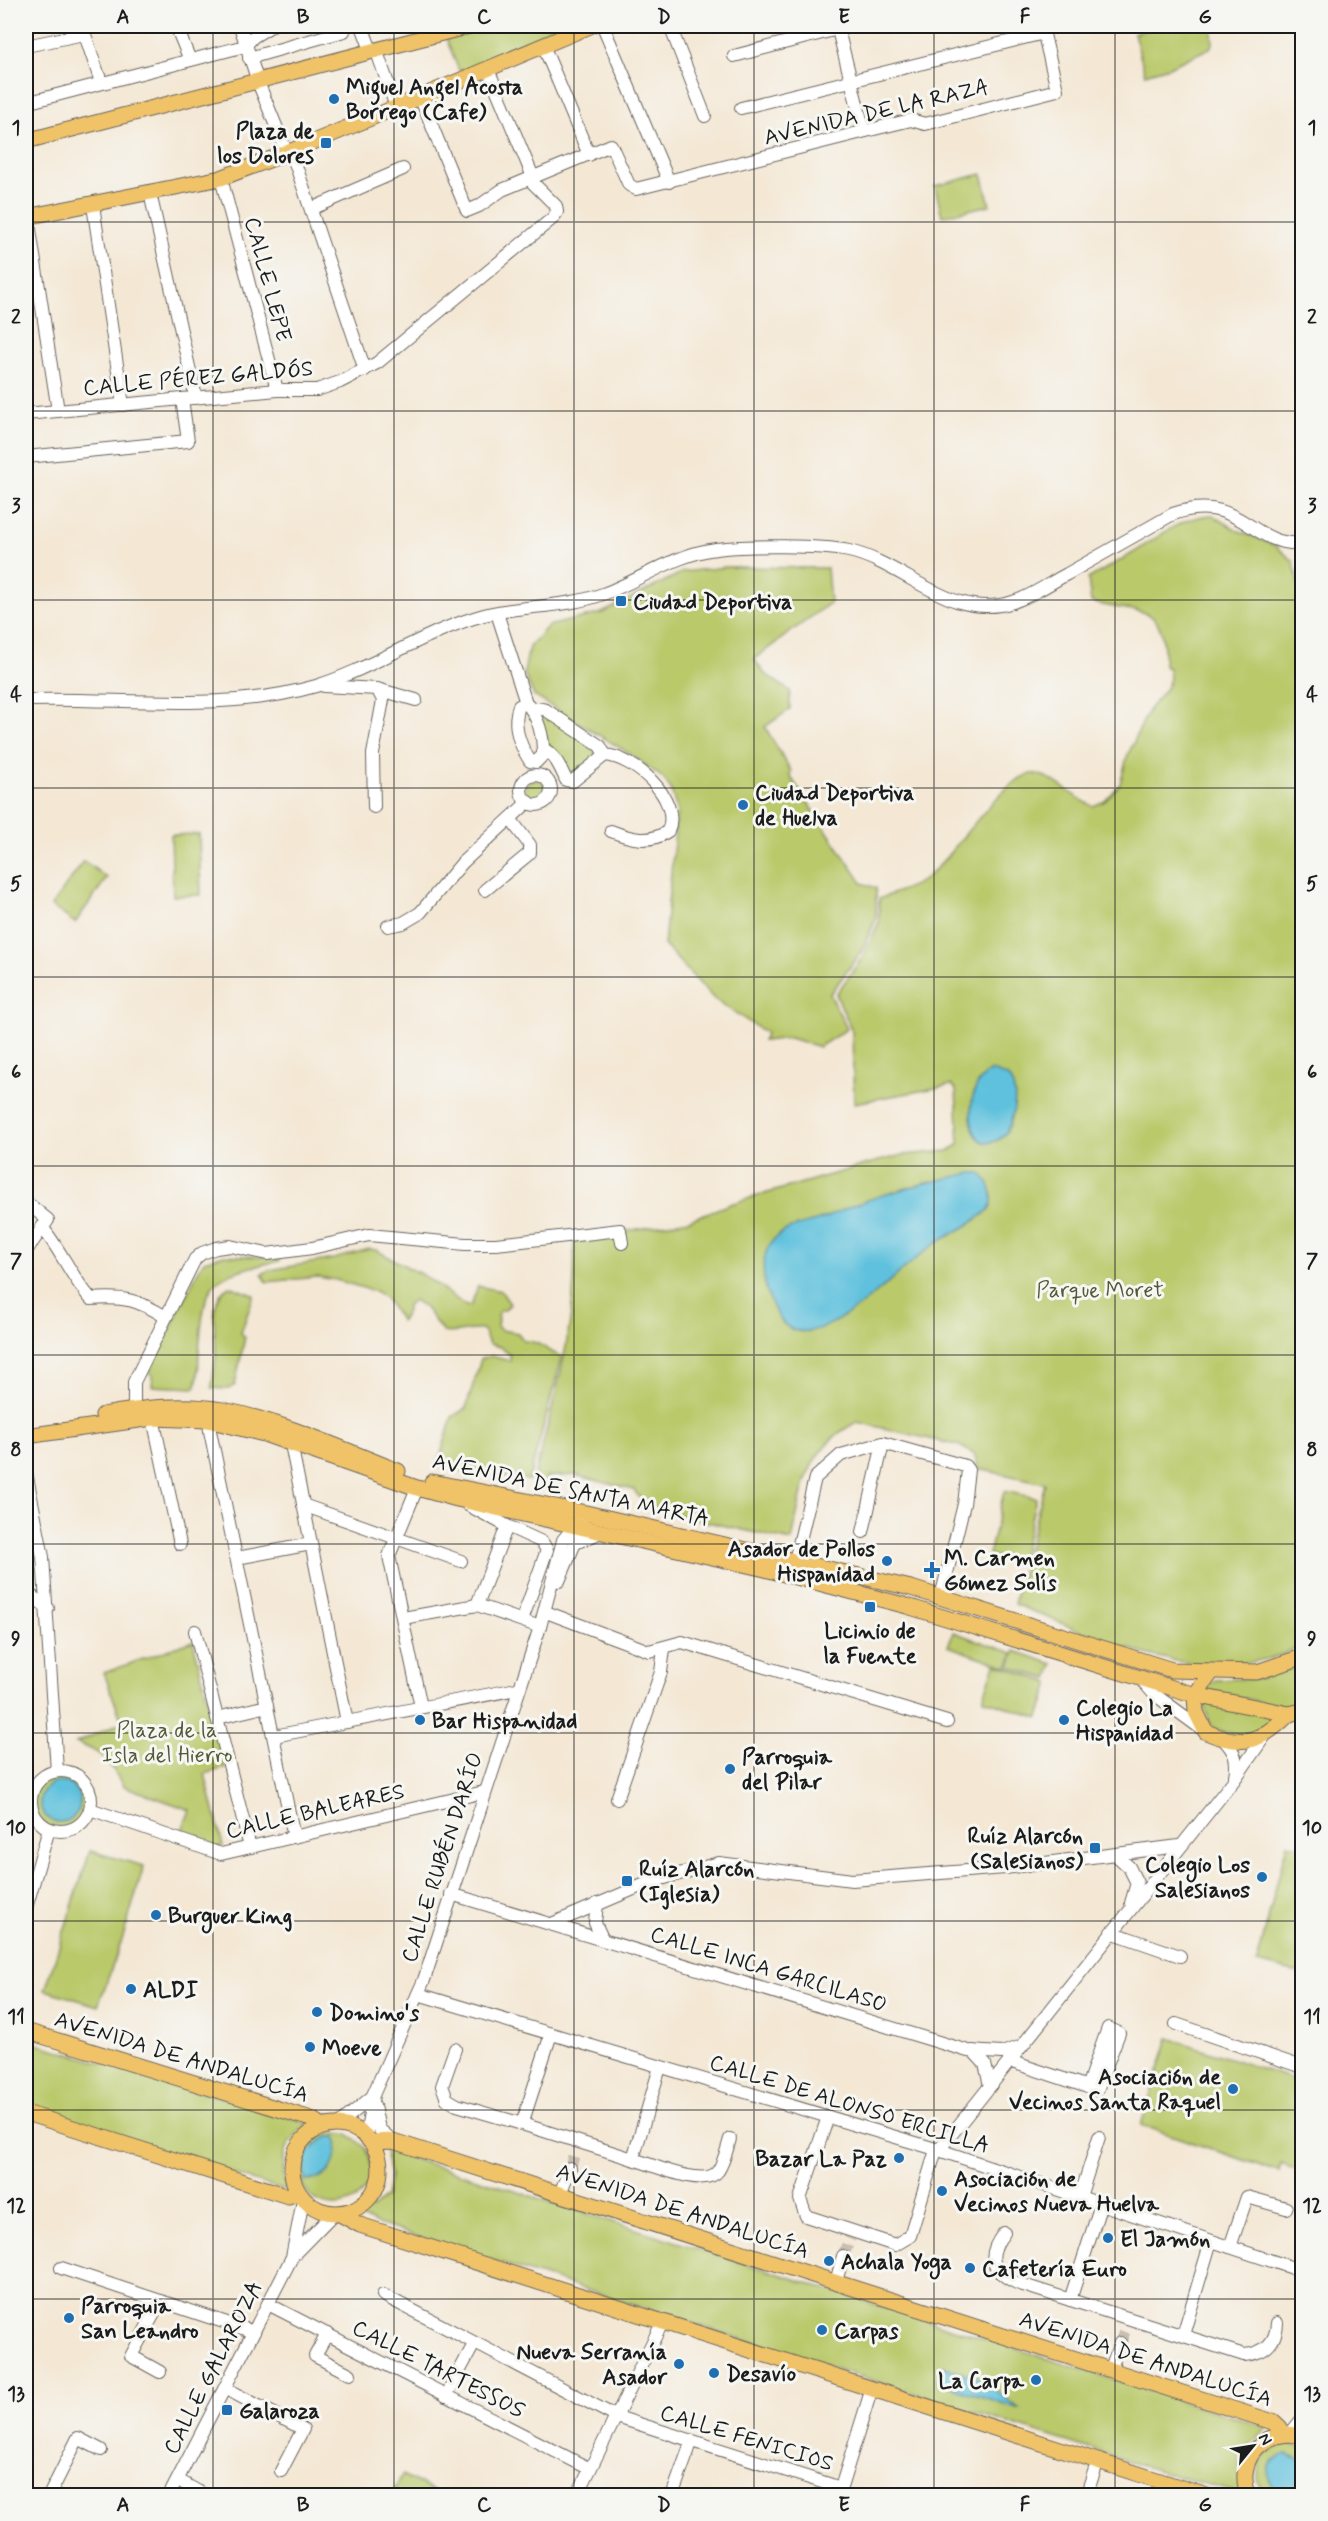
<svg xmlns="http://www.w3.org/2000/svg" width="1328" height="2521" font-family="Mynerve,sans-serif">
<rect width="100%" height="100%" fill="#f6f6f2"/>
<filter id="ink" filterUnits="userSpaceOnUse"><feTurbulence type="fractalNoise" baseFrequency=".0167" numOctaves="2"/><feDisplacementMap in="SourceGraphic" scale="12" xChannelSelector="R" yChannelSelector="G"/><feConvolveMatrix kernelMatrix="1 2 1 2 8 2 1 2 1" color-interpolation-filters="sRGB"/></filter>
<filter id="wash" filterUnits="userSpaceOnUse"><feTurbulence type="fractalNoise" baseFrequency=".008" numOctaves="4" result="noise"/><feDisplacementMap in="SourceGraphic" scale="24" xChannelSelector="R" yChannelSelector="G"/><feGaussianBlur stdDeviation="1.35" result="paint"/><feColorMatrix in="noise" values="0 0 0 0 0 0 0 0 0 0 0 0 0 0 0 0 0 1.4 0 .05"/><feComposite in="paint" operator="in"/></filter>
<g filter="url(#wash)">
<rect width="100%" height="100%" fill="#f4e8d5"/>
<g fill="#bac96b" stroke="#6b7244" stroke-width="1.5">
<path d="M495 26H573L460 73 446 38Z"/>
<path d="M1162 26H1211L1213 43 1210 48 1169 67 1145 74 1134 33Z"/>
<path d="M982 174 990 205 942 216 935 186Z"/>
<path d="M1212 515 1237 530 1276 546 1294 562 1302 603V1646C1204 1694 1106 1640 1014 1604L1045 1483 979 1469 974 1454 960 1446 857 1422C805 1448 802 1490 792 1541L681 1516 644 1504 634 1490 575 1475 546 1477 547 1483 533 1482C553 1402 579 1323 574 1240L689 1220 730 1204 868 1164 902 1155 949 1151 959 1144 956 1090 952 1085 854 1103 852 1031 836 994 862 958 879 922V899C893 893 912 888 925 879 950 861 1007 768 1037 774 1057 779 1074 798 1093 806L1105 801 1120 784 1127 757 1148 711 1166 688 1170 679 1169 668 1164 666C1167 598 1138 616 1091 602L1088 579C1103 570 1118 562 1133 553 1159 537 1180 517 1212 515Z"/>
<path d="M726 567 827 568 830 603 754 659 764 673 790 691V709L765 727 791 771 790 776 862 883 876 888V919L861 952 830 994 847 1029 819 1047 790 1038 763 1041 766 1033 714 999 664 945 677 811 671 789 663 778 632 755 534 696 524 673 529 647 548 626 602 613 683 572Z"/>
<path d="M545 714 595 747 597 758 576 774 567 771 548 743 540 717Z"/>
<circle cx="536" cy="790" r="11"/>
<path d="M199 834 201 895 173 896 171 835Z"/>
<path d="M84 861 107 878 75 923 51 906Z"/>
<path d="M369 1249 376 1250 426 1277 466 1306 471 1305 478 1286 501 1291 510 1304 505 1310 499 1311 497 1326 501 1330 518 1333 524 1341C539 1340 548 1352 562 1357L529 1480 444 1468 438 1464 452 1417 466 1408 481 1359 491 1356 510 1361V1355L500 1347 489 1344 483 1330C468 1328 457 1335 443 1332L425 1308 414 1300 407 1305V1311L401 1321 386 1299 377 1292 336 1280 318 1277 267 1282 262 1274 269 1270 334 1259Z"/>
<path d="M224 1255 280 1258 279 1261C208 1276 205 1278 199 1351 198 1362 200 1377 195 1388L152 1386 153 1375 149 1373 200 1267 204 1261Z"/>
<path d="M229 1286 254 1295 241 1333 245 1337 235 1385 229 1389 212 1388C212 1376 216 1365 216 1354 216 1332 207 1300 229 1286Z"/>
<path d="M1004 1491 1036 1498 1021 1563 989 1555Z"/>
<path d="M953 1632 1013 1653 1008 1667 948 1646Z"/>
<path d="M193 1641 225 1768 205 1774 223 1846 217 1848 180 1835 190 1810 123 1786C109 1761 103 1752 76 1743L122 1722 104 1673Z"/>
<path d="M1015 1651 1053 1664 1048 1679 1010 1667Z"/>
<path d="M995 1664 1050 1683 1039 1718 983 1699Z"/>
<path d="M1302 1665V1706L1293 1709 1204 1690 1215 1680 1262 1678Z"/>
<path d="M1202 1702 1278 1717C1256 1735 1238 1740 1212 1727Z"/>
<circle cx="61" cy="1801" r="28"/>
<path d="M1287 1843 1302 1847V1974L1257 1963Z"/>
<path d="M90 1851 144 1866 123 1937 98 2006 45 1990Z"/>
<path d="M1169 2038 1302 2082V2108L1296 2127 1302 2130V2172L1281 2164 1279 2172 1141 2125Z"/>
<path d="M26 2041 309 2123C281 2145 281 2159 286 2191L26 2109Z"/>
<circle cx="335" cy="2169" r="36"/>
<path d="M385 2150 1268 2428 1239 2455 1242 2494 1169 2474 359 2218 386 2197 390 2175Z"/>
<path d="M1287 2444 1302 2448V2495H1266C1249 2474 1261 2449 1287 2444Z"/>
<path d="M402 2475 441 2495H392Z"/>
</g>
<g fill="#5fc1dd" stroke="#3e6e7c" stroke-width="1.5">
<path d="M992 1071 1008 1077C1017 1089 1016 1103 1012 1117 1010 1126 1006 1136 998 1140 963 1158 963 1080 992 1071Z"/>
<path d="M971 1173H980C989 1181 997 1197 989 1209 983 1219 941 1239 929 1248 901 1268 811 1366 780 1319 766 1298 754 1261 774 1239 786 1226 804 1225 819 1220 832 1216 844 1208 857 1204 893 1190 933 1181 971 1173Z"/>
<circle cx="60" cy="1802" r="20"/>
<path d="M328 2137H336L338 2141C336 2164 331 2180 305 2181 301 2160 308 2146 328 2137Z"/>
<path d="M942 2366 979 2378 1020 2409 937 2382Z"/>
<path d="M1288 2454 1302 2460V2489C1274 2512 1250 2461 1288 2454Z"/>
</g>
</g>
<g filter="url(#ink)">
<g fill="none" stroke-linecap="round" stroke-linejoin="round">
<g stroke="#c9bfb0" stroke-width="12" stroke-dasharray="12 6" stroke-linecap="butt">
<path d="M570 2168 575 2152"/>
<path d="M843 2256 850 2238"/>
<path d="M1120 2343 1126 2328"/>
</g>
<g stroke="#68635d" stroke-width="14">
<g id="minor">
<path d="M82 26 101 82"/>
<path d="M176 26 190 60"/>
<path d="M240 26 258 82 287 153"/>
<path d="M362 26 371 50"/>
<path d="M603 26 669 182"/>
<path d="M670 26 705 116"/>
<path d="M837 26 864 131"/>
<path d="M543 45 589 155"/>
<path d="M26 46 84 34"/>
<path d="M376 49 396 107"/>
<path d="M734 56 849 26"/>
<path d="M249 58 344 31"/>
<path d="M488 69 533 177"/>
<path d="M420 97 467 211 479 206 502 190 611 145 629 185 636 189 874 129 911 120 925 124 1057 90 1042 26"/>
<path d="M26 103 245 46 253 37 271 26"/>
<path d="M741 108 1044 33"/>
<path d="M291 151 365 370"/>
<path d="M221 178 277 390"/>
<path d="M150 193 196 398"/>
<path d="M93 205 123 405"/>
<path d="M311 209 403 169"/>
<path d="M28 217 58 411"/>
<path d="M26 414 277 390H317L340 382 377 363 553 218 557 212 556 206 529 179"/>
<path d="M26 457 188 441 182 399"/>
<path d="M497 613 526 703C538 716 544 737 543 755L536 762"/>
<path d="M324 686 377 689 416 700"/>
<path d="M26 700C122 697 222 713 316 686 374 668 425 631 484 615 523 605 565 608 603 594 641 580 675 554 716 549 747 545 820 545 849 551 906 564 950 622 1013 602 1032 596 1050 583 1067 574 1102 554 1138 534 1173 514 1241 491 1251 548 1302 543"/>
<path d="M526 703 519 706C512 725 519 744 530 761L536 762"/>
<path d="M533 710 538 708 546 710 600 746 605 755"/>
<path d="M543 749C555 754 561 769 566 780L573 781 605 755"/>
<path d="M605 755C634 757 682 799 668 831 650 844 631 839 611 831"/>
<circle cx="536" cy="790" r="15"/>
<path d="M374 807 373 754 383 700 377 689"/>
<path d="M485 890 530 853V845L511 820"/>
<path d="M388 926 403 923 420 913 463 862 528 802"/>
<path d="M26 1202 48 1220 26 1251"/>
<path d="M42 1227C61 1250 71 1277 91 1299 125 1296 138 1300 166 1317"/>
<path d="M134 1410V1382L195 1259 202 1253 216 1248 230 1246 267 1254 312 1248 369 1235 465 1244H496L620 1230 622 1243"/>
<path d="M208 1412 210 1431 294 1837"/>
<path d="M153 1418 180 1544"/>
<path d="M291 1444 347 1722"/>
<path d="M26 1472 43 1557 57 1771"/>
<path d="M417 1488 389 1556 421 1707"/>
<path d="M303 1505 461 1561"/>
<path d="M468 1505 507 1526 542 1542 547 1550 522 1620"/>
<path d="M863 1532 883 1443"/>
<path d="M575 1543 599 1533"/>
<path d="M237 1558 311 1544"/>
<path d="M795 1561 815 1478 841 1455 883 1443 965 1466 968 1470 964 1504 941 1597"/>
<path d="M559 1581 575 1543 573 1524"/>
<path d="M26 1592 48 1608"/>
<path d="M477 1605 507 1526"/>
<path d="M546 1612 649 1651 682 1642 947 1722"/>
<path d="M403 1618 477 1605 540 1627"/>
<path d="M195 1631 250 1847"/>
<path d="M1142 1680 1154 1694 1206 1732"/>
<path d="M217 1718 267 1706"/>
<path d="M274 1736 517 1689"/>
<path d="M1223 1739C1235 1751 1238 1760 1235 1776"/>
<circle cx="61" cy="1801" r="30"/>
<path d="M617 1799 661 1672 664 1649"/>
<path d="M90 1809 221 1854 484 1792"/>
<path d="M1116 1855 1129 1867 1137 1883 1131 1903"/>
<path d="M451 1894 968 2051 1002 2053 1022 2046"/>
<path d="M597 1904 595 1923 602 1938"/>
<path d="M26 1908 49 1829"/>
<path d="M554 1923 650 1882 719 1863 852 1880 1005 1868 1179 1846"/>
<path d="M1111 1932 1180 1956"/>
<path d="M418 1994 939 2150 1302 2271"/>
<path d="M1176 2024 1302 2067"/>
<path d="M551 2034 522 2124 633 2159 660 2067"/>
<path d="M455 2049 442 2086 447 2099 457 2105 522 2124"/>
<path d="M973 2051 985 2064 990 2086"/>
<path d="M1009 2061 1097 2090 1119 2033 1108 2028 1087 2087"/>
<path d="M374 2106 379 2129 393 2141"/>
<path d="M828 2117 800 2199 806 2216 895 2245 910 2236 936 2150"/>
<path d="M338 2125 372 2097"/>
<path d="M366 2137 373 2095 424 1980 540 1627 563 1540 580 1520"/>
<path d="M939 2150 1234 1780 1264 1737"/>
<path d="M633 2159C651 2164 705 2189 718 2171 724 2162 727 2149 730 2139"/>
<path d="M560 2194 570 2168"/>
<path d="M1080 2197 1099 2137"/>
<path d="M1004 2233C986 2256 991 2271 1017 2283L1244 2355C1265 2353 1276 2343 1277 2323"/>
<path d="M1230 2247 1247 2197 1286 2208"/>
<path d="M294 2254 333 2214"/>
<path d="M61 2268 254 2332"/>
<path d="M836 2282 843 2256"/>
<path d="M383 2295 617 2417 841 2488"/>
<path d="M1070 2300 1101 2204"/>
<path d="M268 2304 590 2469"/>
<path d="M327 2334 315 2356 350 2374"/>
<path d="M1183 2335 1211 2241"/>
<path d="M1110 2371 1120 2343"/>
<path d="M160 2372 131 2356 161 2301"/>
<path d="M226 2389 303 2429 281 2471"/>
<path d="M446 2396 474 2344"/>
<path d="M1290 2434 1302 2419"/>
<path d="M178 2480 206 2496"/>
<path d="M839 2494 872 2388"/>
<path d="M49 2496 78 2438 101 2450"/>
<path d="M169 2496 292 2257 303 2200"/>
<path d="M577 2496 663 2321"/>
<path d="M672 2496 691 2443"/>
<path d="M1086 2496 1098 2460"/>
</g>
</g>
<g stroke="#68635d" stroke-width="17">
<g id="major">
<path d="M26 141 469 26"/>
<path d="M26 217 221 178 287 153 590 26"/>
<path d="M103 1415C142 1408 184 1403 223 1410 284 1422 341 1449 398 1471"/>
<path d="M26 1436 153 1418 208 1420 264 1434 417 1488 457 1499 765 1569 907 1606 1195 1695 1289 1714 1302 1711"/>
<path d="M432 1482 586 1513 911 1588 1172 1670 1257 1672 1302 1657"/>
<path d="M1211 1673 1195 1695 1196 1712 1206 1732C1244 1748 1261 1742 1289 1714"/>
<path d="M26 2031 311 2119 324 2126"/>
<path d="M26 2113 288 2196 298 2193"/>
<circle cx="336" cy="2169" r="44"/>
<path d="M371 2142 393 2141 1273 2422 1286 2434"/>
<path d="M340 2214 360 2225 1207 2496"/>
<path d="M1249 2496C1233 2460 1266 2426 1302 2436"/>
</g>
</g>
<use href="#minor" stroke="#fff" stroke-width="12"/>
<use href="#major" stroke="#f0c369" stroke-width="15"/>
</g>
</g>
<path fill="none" stroke="#1c1c1c" stroke-width="1.5" stroke-opacity="0.55" d="M213 26V2496M394 26V2496M574 26V2496M754 26V2496M934 26V2496M1115 26V2496M26 222H1302M26 411H1302M26 600H1302M26 788H1302M26 977H1302M26 1166H1302M26 1355H1302M26 1544H1302M26 1733H1302M26 1921H1302M26 2110H1302M26 2299H1302"/>
<g fill="#1f6fb2" stroke="#f6f6f2" stroke-width="2">
<circle cx="334" cy="99" r="6"/>
<rect x="320" y="137" width="12" height="12" rx="3"/>
<rect x="615" y="595" width="12" height="12" rx="3"/>
<circle cx="743" cy="805" r="6"/>
<circle cx="887" cy="1561" r="6"/>
<path d="M929 1561h6v6h6v6h-6v6h-6v-6h-6v-6h6z"/>
<rect x="864" y="1601" width="12" height="12" rx="3"/>
<circle cx="420" cy="1720" r="6"/>
<circle cx="1064" cy="1720" r="6"/>
<circle cx="730" cy="1769" r="6"/>
<rect x="1089" y="1842" width="12" height="12" rx="3"/>
<circle cx="1262" cy="1877" r="6"/>
<rect x="621" y="1875" width="12" height="12" rx="3"/>
<circle cx="156" cy="1915" r="6"/>
<circle cx="131" cy="1989" r="6"/>
<circle cx="317" cy="2012" r="6"/>
<circle cx="310" cy="2047" r="6"/>
<circle cx="1233" cy="2089" r="6"/>
<circle cx="899" cy="2158" r="6"/>
<circle cx="942" cy="2191" r="6"/>
<circle cx="1108" cy="2238" r="6"/>
<circle cx="829" cy="2261" r="6"/>
<circle cx="970" cy="2268" r="6"/>
<circle cx="69" cy="2318" r="6"/>
<circle cx="822" cy="2330" r="6"/>
<circle cx="679" cy="2364" r="6"/>
<circle cx="714" cy="2373" r="6"/>
<circle cx="1036" cy="2380" r="6"/>
<rect x="221" y="2404" width="12" height="12" rx="3"/>
</g>
<g text-anchor="middle" stroke-width="6" stroke-linejoin="round" paint-order="stroke">
<g font-size="22" font-weight="bold" fill="#1c1c1c" stroke="#f6f6f2" text-anchor="start">
<text x="346" y="94">Miguel Angel Acosta<tspan x="346" dy="25">Borrego (Cafe)</tspan></text>
<text x="314" y="138" text-anchor="end">Plaza de<tspan x="314" dy="25">los Dolores</tspan></text>
<text x="633" y="609">Ciudad Deportiva</text>
<text x="755" y="800">Ciudad Deportiva<tspan x="755" dy="25">de Huelva</tspan></text>
<text x="875" y="1556" text-anchor="end">Asador de Pollos<tspan x="875" dy="25">Hispanidad</tspan></text>
<text x="944" y="1565">M. Carmen<tspan x="944" dy="25">Gómez Solís</tspan></text>
<text x="870" y="1638" text-anchor="middle">Licinio de<tspan x="870" dy="25">la Fuente</tspan></text>
<text x="1076" y="1715">Colegio La<tspan x="1076" dy="25">Hispanidad</tspan></text>
<text x="432" y="1728">Bar Hispanidad</text>
<text x="742" y="1764">Parroquia<tspan x="742" dy="25">del Pilar</tspan></text>
<text x="1083" y="1843" text-anchor="end">Ruíz Alarcón<tspan x="1083" dy="25">(Salesianos)</tspan></text>
<text x="1250" y="1872" text-anchor="end">Colegio Los<tspan x="1250" dy="25">Salesianos</tspan></text>
<text x="639" y="1876">Ruíz Alarcón<tspan x="639" dy="25">(Iglesia)</tspan></text>
<text x="168" y="1923">Burguer King</text>
<text x="143" y="1997">ALDI</text>
<text x="329" y="2020">Domino's</text>
<text x="322" y="2055">Moeve</text>
<text x="1221" y="2084" text-anchor="end">Asociación de<tspan x="1221" dy="25">Vecinos Santa Raquel</tspan></text>
<text x="887" y="2166" text-anchor="end">Bazar La Paz</text>
<text x="954" y="2186">Asociación de<tspan x="954" dy="25">Vecinos Nueva Huelva</tspan></text>
<text x="1120" y="2246">El Jamón</text>
<text x="841" y="2269">Achala Yoga</text>
<text x="982" y="2276">Cafetería Euro</text>
<text x="81" y="2313">Parroquia<tspan x="81" dy="25">San Leandro</tspan></text>
<text x="834" y="2338">Carpas</text>
<text x="667" y="2359" text-anchor="end">Nueva Serranía<tspan x="667" dy="25">Asador</tspan></text>
<text x="726" y="2381">Desavío</text>
<text x="1024" y="2388" text-anchor="end">La Carpa</text>
<text x="239" y="2418">Galaroza</text>
</g>
<g font-size="22" fill="#1c1c1c" stroke="#f6f6f2">
<text transform="translate(876 111) rotate(-13)" y="8">AVENIDA DE LA RAZA</text>
<text transform="translate(269 279) rotate(75)" y="8">CALLE LEPE</text>
<text transform="translate(198 377) rotate(-5)" y="8">CALLE PÉREZ GALDÓS</text>
<text transform="translate(571 1489) rotate(12)" y="8">AVENIDA DE SANTA MARTA</text>
<text transform="translate(315 1810) rotate(-13)" y="8">CALLE BALEARES</text>
<text transform="translate(441 1857) rotate(-72)" y="8">CALLE RUBÉN DARÍO</text>
<text transform="translate(769 1968) rotate(17)" y="8">CALLE INCA GARCILASO</text>
<text transform="translate(182 2056) rotate(17)" y="8">AVENIDA DE ANDALUCÍA</text>
<text transform="translate(850 2103) rotate(17)" y="8">CALLE DE ALONSO ERCILLA</text>
<text transform="translate(683 2210) rotate(18)" y="8">AVENIDA DE ANDALUCÍA</text>
<text transform="translate(1146 2358) rotate(18)" y="8">AVENIDA DE ANDALUCÍA</text>
<text transform="translate(212 2367) rotate(-63)" y="8">CALLE GALAROZA</text>
<text transform="translate(439 2368) rotate(27)" y="8">CALLE TARTESSOS</text>
<text transform="translate(747 2437) rotate(17)" y="8">CALLE FENICIOS</text>
</g>
<g font-size="22" fill="#535938" stroke="#f6f6f2">
<text x="1100" y="1297">Parque Moret</text>
<text x="167" y="1737">Plaza de la<tspan x="167" dy="25">Isla del Hierro</tspan></text>
</g>
</g>
<rect width="1328" height="2521" fill="none" stroke="#f6f6f2" stroke-width="66"/>
<g transform="translate(1253 2446) rotate(60)" stroke="#f6f6f2" stroke-width="4.5" paint-order="stroke">
<path d="M0-4.5L10 22L0 15L-10 22Z" fill="#1c1c1c"/>
<text y="-9" font-size="16" font-weight="bold" text-anchor="middle" fill="#1c1c1c">N</text>
</g>
<rect x="33" y="33" width="1262" height="2455" fill="none" stroke="#1c1c1c" stroke-width="2"/>
<g font-size="20" text-anchor="middle" font-weight="bold" fill="#1c1c1c">
<text x="123" y="23">A</text>
<text x="303" y="23">B</text>
<text x="484" y="23">C</text>
<text x="664" y="23">D</text>
<text x="844" y="23">E</text>
<text x="1025" y="23">F</text>
<text x="1205" y="23">G</text>
<text x="16" y="134">1</text>
<text x="1312" y="134">1</text>
<text x="16" y="323">2</text>
<text x="1312" y="323">2</text>
<text x="16" y="512">3</text>
<text x="1312" y="512">3</text>
<text x="16" y="701">4</text>
<text x="1312" y="701">4</text>
<text x="16" y="890">5</text>
<text x="1312" y="890">5</text>
<text x="16" y="1078">6</text>
<text x="1312" y="1078">6</text>
<text x="16" y="1267">7</text>
<text x="1312" y="1267">7</text>
<text x="16" y="1456">8</text>
<text x="1312" y="1456">8</text>
<text x="16" y="1645">9</text>
<text x="1312" y="1645">9</text>
<text x="16" y="1834">10</text>
<text x="1312" y="1834">10</text>
<text x="16" y="2023">11</text>
<text x="1312" y="2023">11</text>
<text x="16" y="2212">12</text>
<text x="1312" y="2212">12</text>
<text x="16" y="2400">13</text>
<text x="1312" y="2400">13</text>
<text x="123" y="2511">A</text>
<text x="303" y="2511">B</text>
<text x="484" y="2511">C</text>
<text x="664" y="2511">D</text>
<text x="844" y="2511">E</text>
<text x="1025" y="2511">F</text>
<text x="1205" y="2511">G</text>
</g>
</svg>
